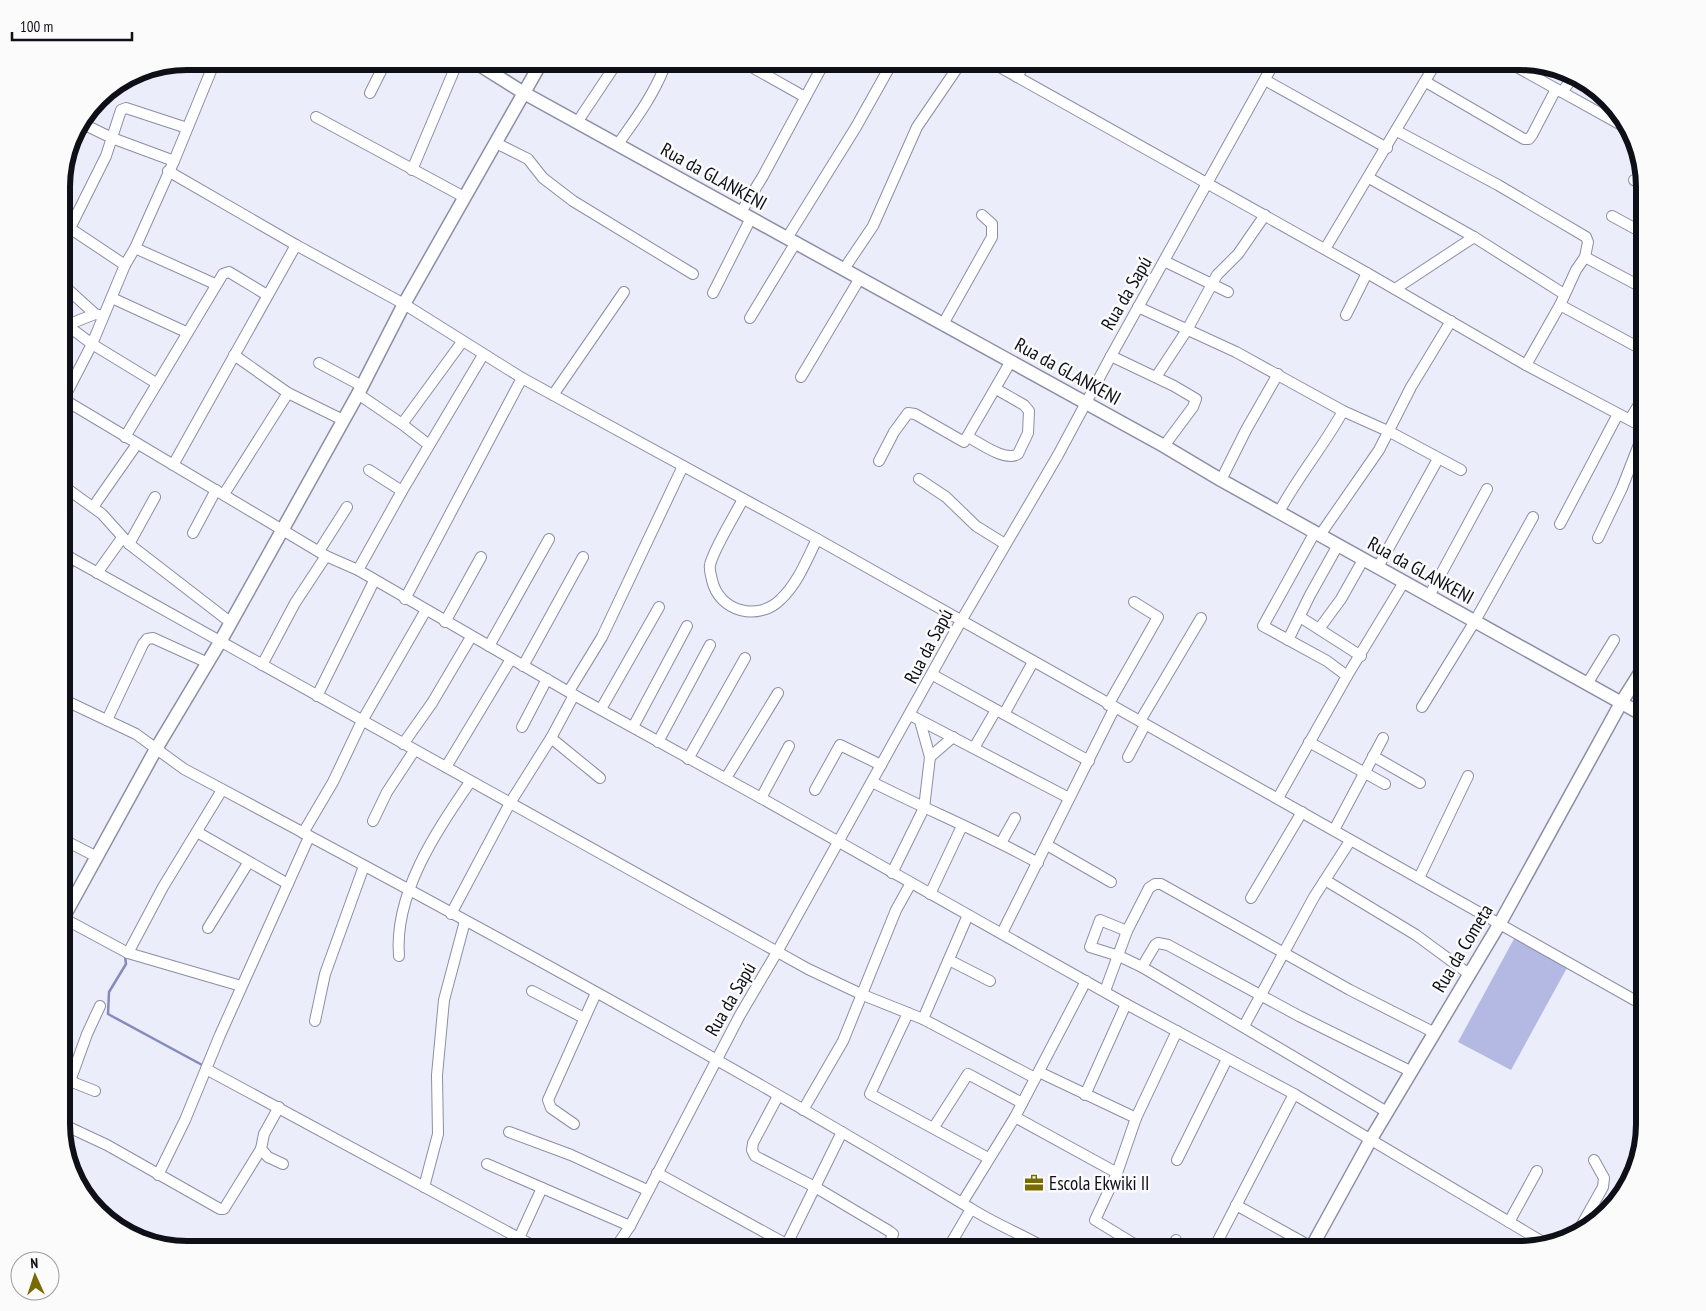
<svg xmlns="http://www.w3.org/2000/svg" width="1706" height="1311" font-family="'PT Sans Narrow',sans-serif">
<rect width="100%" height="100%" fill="#ebedfb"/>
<path fill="#b4b9e3" d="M1515 937 1568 966 1511 1070 1458 1042Z"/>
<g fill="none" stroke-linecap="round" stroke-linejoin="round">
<path stroke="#878bbb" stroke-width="2.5" d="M125 956 126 964 109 992 108 1014 204 1066"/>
<g stroke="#8c8ea4" stroke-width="12">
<g id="minor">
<path d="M741 61 805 97"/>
<path d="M989 61 1367 273 1526 365 1645 428"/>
<path d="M1506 61 1632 131"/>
<path d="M1017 77 1026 61"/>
<path d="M1265 80 1387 148"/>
<path d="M1426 82 1524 139H1529L1532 135 1556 89"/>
<path d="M1562 92 1574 76"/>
<path d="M370 93 386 61"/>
<path d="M316 117 464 197"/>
<path d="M578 121 618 61"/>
<path d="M81 123 112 138 174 161"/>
<path d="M1397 131 1498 185 1586 237 1588 242 1585 257 1576 270 1560 305 1526 365"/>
<path d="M496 143 528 159 543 178 573 201 693 274"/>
<path d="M618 144C635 120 653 96 664 68L660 61"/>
<path d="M412 170 458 61"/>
<path d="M168 171 296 245 404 304 522 378 817 539 1645 1006"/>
<path d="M1369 178 1474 237 1564 294"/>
<path d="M1634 180 1644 186"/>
<path d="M741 212 763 176 825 61"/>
<path d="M1612 216 1645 234"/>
<path d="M62 223 125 265"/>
<path d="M70 228 106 156 121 110 126 108 187 128"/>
<path d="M787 238 856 127 893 61"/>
<path d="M135 248 215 284"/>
<path d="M1325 249 1437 61"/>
<path d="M1585 257 1645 289"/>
<path d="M1164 261 1228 292"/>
<path d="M844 269 873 226 917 127 962 61"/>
<path d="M62 284 95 314"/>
<path d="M1395 289 1474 237"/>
<path d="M713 293 751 218"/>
<path d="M112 298 186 332"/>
<path d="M1560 305 1645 351"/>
<path d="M1138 307 1236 352 1343 411 1390 432 1461 470"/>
<path d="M1346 315 1367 273"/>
<path d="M750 318 796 242"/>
<path d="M943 324 992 237V224L982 215"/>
<path d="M68 326 92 344 156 383"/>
<path d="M62 327 95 314 103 316"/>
<path d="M234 355 288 393 343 420"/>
<path d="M1111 356 1174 386 1196 399 1193 407 1164 446"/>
<path d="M319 363 362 386"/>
<path d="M801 377 860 278"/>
<path d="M1156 377 1187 330 1217 275 1238 254 1265 215"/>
<path d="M358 394 402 424 429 445"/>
<path d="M553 395 624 292"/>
<path d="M63 399 326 556 358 570 574 695 761 798 1126 1004 1294 1094 1546 1244"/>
<path d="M62 402 92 344 125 265 135 248 174 161 215 61"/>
<path d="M1630 419 1645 395"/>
<path d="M402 424 462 342"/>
<path d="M125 437 223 274 229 272 267 295"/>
<path d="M968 437C980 443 1005 462 1018 454L1028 433 1029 411 1024 405 996 389"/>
<path d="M879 461 894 432 908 413 915 414 964 442 1011 361"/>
<path d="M173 465 296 245"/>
<path d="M369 470 402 491"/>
<path d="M919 479 946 497 976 526 1005 544"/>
<path d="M1221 480 1246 430 1278 374"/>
<path d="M62 485 102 514 129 544 230 622"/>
<path d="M224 494 288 393"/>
<path d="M743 499C735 515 713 550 710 565 709 569 711 575 712 580 719 612 759 622 781 599 798 583 807 559 817 539"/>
<path d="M93 507 137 444"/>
<path d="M1279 512C1298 476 1324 446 1343 411"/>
<path d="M1560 524 1618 414"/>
<path d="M1315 532 1263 626 1327 661 1347 676"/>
<path d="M193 533 216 490"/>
<path d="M1320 535 1379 450 1411 387 1451 321"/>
<path d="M1598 538 1622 488 1645 429"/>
<path d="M129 544 155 497"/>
<path d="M319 551 347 507"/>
<path d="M62 553 808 969 863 995 923 1019 1035 1078"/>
<path d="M1378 567 1438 459"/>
<path d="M358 570 402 491 483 355"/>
<path d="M97 573 122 538"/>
<path d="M62 578 71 558"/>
<path d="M1429 596 1487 489"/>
<path d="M405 599 522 378"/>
<path d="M1300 617 1361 656"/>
<path d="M445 622 481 557"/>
<path d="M1319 629 1341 599 1363 560"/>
<path d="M1288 640 1310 595 1338 545"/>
<path d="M489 646 549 539"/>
<path d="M262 665 295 603 326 556"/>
<path d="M523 666 583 557"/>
<path d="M933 675 1089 761"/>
<path d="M1587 684 1614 640"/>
<path d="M569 691 602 637 683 466"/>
<path d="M317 696 374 581"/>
<path d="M62 699 136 734 184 769C449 910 713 1053 970 1208 995 1224 1023 1235 1049 1250"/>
<path d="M1108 705 1158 617 1134 602"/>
<path d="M1422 707 1475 621 1533 517"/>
<path d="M601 709 659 607"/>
<path d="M1004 714 1033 662"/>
<path d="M910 715 1069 798"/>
<path d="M107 720 143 644 147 639 153 638 208 663"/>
<path d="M1140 721 1201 618"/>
<path d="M522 727 547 679"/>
<path d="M633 727 687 626"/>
<path d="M551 738 600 778"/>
<path d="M658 742 710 645"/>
<path d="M1309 742 1385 784"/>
<path d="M403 744 432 703 471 637"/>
<path d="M974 748 996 710"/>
<path d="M1373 756 1420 783"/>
<path d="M930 757 953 737"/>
<path d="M1128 757 1145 725"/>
<path d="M688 759 745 658"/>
<path d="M446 767 511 659"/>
<path d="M726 778 778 693"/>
<path d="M872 782C927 810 984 833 1038 863"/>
<path d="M815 790 840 745 881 765"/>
<path d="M761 798 789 746"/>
<path d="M1278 798 1347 676 1404 582"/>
<path d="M373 821 387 792 414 751"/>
<path d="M1334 830 1383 738"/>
<path d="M197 832 288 884"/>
<path d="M303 833 333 782 362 721 426 610"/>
<path d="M62 839 97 857"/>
<path d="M1001 843 1015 818"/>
<path d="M1047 845 1111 882"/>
<path d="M892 873 924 808 930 757 920 721"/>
<path d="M1419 878 1468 776"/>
<path d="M1325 880 1416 935 1469 974"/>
<path d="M930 894 962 826"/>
<path d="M1251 898 1302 812"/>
<path d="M451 914 510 803 551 738 574 695"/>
<path d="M63 918 128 953 241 986"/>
<path d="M208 928 248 863"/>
<path d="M1127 931 1100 920 1090 947 1119 956 1142 967 1387 1112"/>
<path d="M1002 933 1114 709"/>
<path d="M128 953 163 887 222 790"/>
<path d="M399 956C394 893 436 832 470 782"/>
<path d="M949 960 990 981"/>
<path d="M1142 967 1155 945 1158 943 1168 945 1299 1016 1410 1071"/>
<path d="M532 991 584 1018"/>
<path d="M1105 991 1127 931 1149 888 1155 884H1161L1350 990 1433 1032"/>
<path d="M908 1013 870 1094 988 1158"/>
<path d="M923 1019 968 915"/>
<path d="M315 1021 325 974 364 866"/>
<path d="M1244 1026 1314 897 1350 841"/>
<path d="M206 1069 541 1250"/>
<path d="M1039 1072 1136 1118"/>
<path d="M62 1078 95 1091"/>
<path d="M70 1081 87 1034 100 1006"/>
<path d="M1085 1095 1126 1004"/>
<path d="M778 1096 753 1143 752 1150 755 1156 815 1187 889 1231 893 1234 887 1250"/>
<path d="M279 1107 264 1134 261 1149 268 1157 283 1164"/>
<path d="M803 1110 843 1041 896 910 911 883"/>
<path d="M1015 1117 1117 1173"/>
<path d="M62 1124 107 1145 220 1209H224L227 1204 261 1149"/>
<path d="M574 1124 551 1108 548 1100 596 993"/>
<path d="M934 1127 968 1074 1022 1103"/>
<path d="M509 1132 571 1155 647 1190"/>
<path d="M1177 1160 1227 1059"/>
<path d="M487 1164 630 1226"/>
<path d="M657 1173 797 1250"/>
<path d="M158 1175 185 1120 220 1035 309 837"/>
<path d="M424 1187 438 1134 437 1075 444 1000 465 921"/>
<path d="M962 1203 1015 1117 1086 981"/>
<path d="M1236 1205 1317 1250"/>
<path d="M1509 1222 1537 1171"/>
<path d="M1576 1235 1603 1187 1604 1178 1594 1160"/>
<path d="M519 1238 542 1188"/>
<path d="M614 1250 630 1226 740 1015 777 952 961 621 1058 455 1111 356 1275 61"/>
<path d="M784 1250 842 1132"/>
<path d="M947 1250 971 1209"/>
<path d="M1016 1250 1022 1236"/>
<path d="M1144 1250 1095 1220 1117 1173 1136 1118 1177 1031"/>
<path d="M1172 1250 1176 1240"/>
<path d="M1213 1250 1294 1094"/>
</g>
</g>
<g stroke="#8c8ea4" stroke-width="15">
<g id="tertiary">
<path d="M473 61 524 93 1164 446 1221 480 1645 716"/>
<path d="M62 920 156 749 220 642 358 394 404 304 542 61"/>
<path d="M1310 1250 1371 1139 1500 923 1621 703 1645 665"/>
</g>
</g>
<use href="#minor" stroke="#fff" stroke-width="10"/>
<use href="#tertiary" stroke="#fff" stroke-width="12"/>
</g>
<defs>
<g id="office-bare" transform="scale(1.5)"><path d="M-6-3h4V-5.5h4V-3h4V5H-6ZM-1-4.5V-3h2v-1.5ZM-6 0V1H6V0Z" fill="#786b03" stroke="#fbfbfb" stroke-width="2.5" paint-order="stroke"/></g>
</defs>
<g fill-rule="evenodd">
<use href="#office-bare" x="1034" y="1183"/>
</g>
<g text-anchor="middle" stroke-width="5" stroke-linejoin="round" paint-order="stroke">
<g font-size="19" fill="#0e0f17" stroke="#fbfbfb">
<text transform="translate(714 176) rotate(29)" y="7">Rua da GLANKENI</text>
<text transform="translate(1126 293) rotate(-60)" y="7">Rua da Sapú</text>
<text transform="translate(1068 371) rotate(29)" y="7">Rua da GLANKENI</text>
<text transform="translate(1421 570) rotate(29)" y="7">Rua da GLANKENI</text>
<text transform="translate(928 646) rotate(-62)" y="7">Rua da Sapú</text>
<text transform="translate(1462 948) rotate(-59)" y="7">Rua da Cometa</text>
<text transform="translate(730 999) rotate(-60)" y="7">Rua da Sapú</text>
</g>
<g font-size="19" fill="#0e0f17" stroke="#fbfbfb" text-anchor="start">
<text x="1049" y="1190">Escola Ekwiki II</text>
</g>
</g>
<path d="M0 0H1706V1311H0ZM187 70H1519A117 117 0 0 1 1636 187V1124A117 117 0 0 1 1519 1241H187A117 117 0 0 1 70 1124V187A117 117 0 0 1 187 70Z" fill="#fbfbfb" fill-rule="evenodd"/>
<path fill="none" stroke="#0e0f17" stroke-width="6" d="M187 70H1519A117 117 0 0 1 1636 187V1124A117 117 0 0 1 1519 1241H187A117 117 0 0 1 70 1124V187A117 117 0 0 1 187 70Z"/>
<g transform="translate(35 1276) rotate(357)"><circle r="24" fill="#fbfbfb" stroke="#9c9da0"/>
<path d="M0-4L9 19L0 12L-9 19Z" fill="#786b03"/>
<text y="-8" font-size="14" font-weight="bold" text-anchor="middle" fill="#0e0f17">N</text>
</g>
<path d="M12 32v8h120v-8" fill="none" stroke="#0e0f17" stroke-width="2.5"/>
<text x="20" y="32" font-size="15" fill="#0e0f17" stroke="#fbfbfb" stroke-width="4" paint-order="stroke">100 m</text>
</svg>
